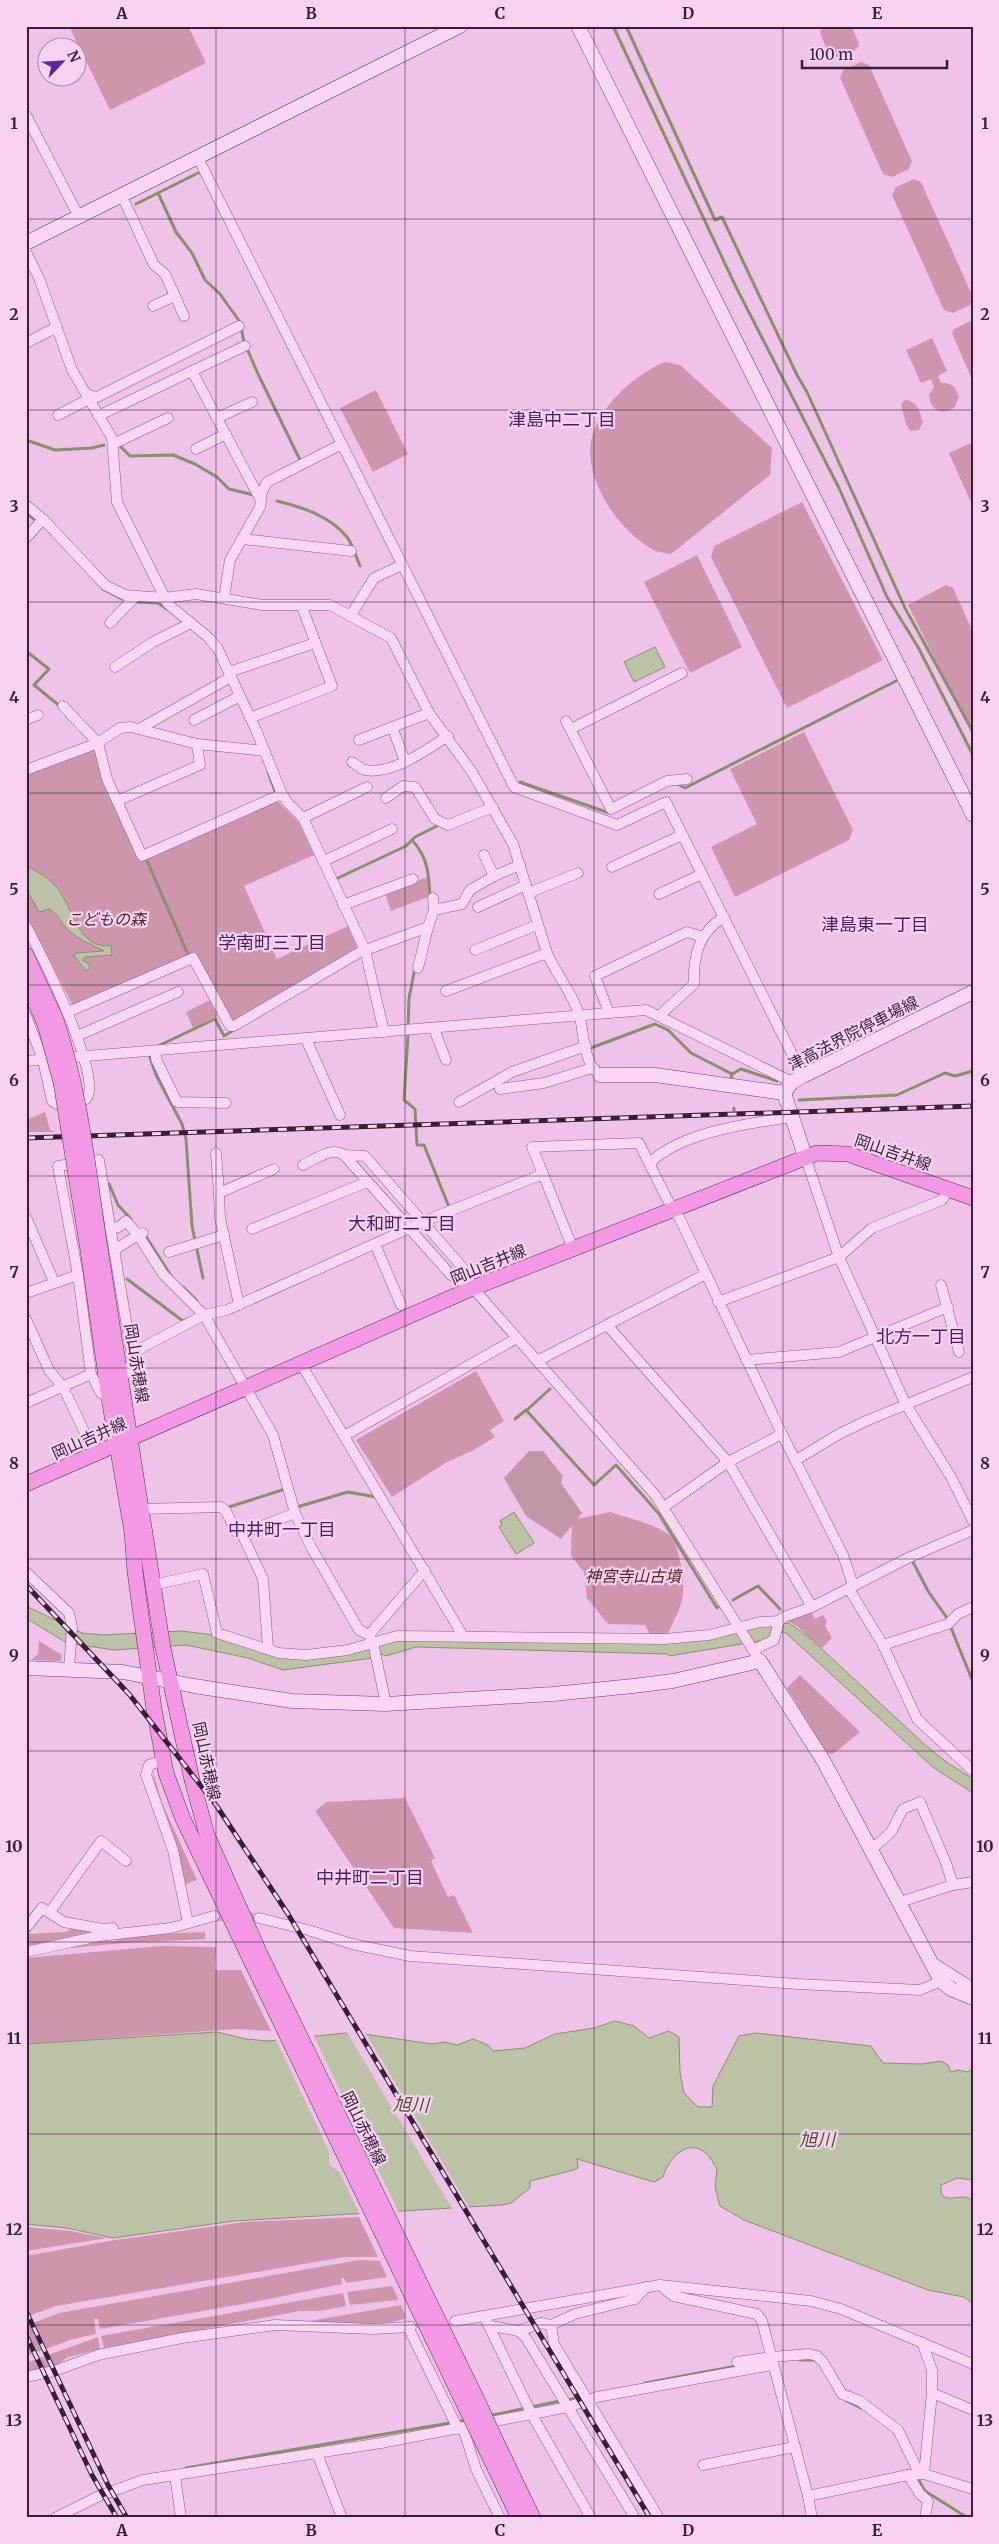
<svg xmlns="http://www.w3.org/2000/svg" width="999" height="2544" font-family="Merriweather,'Noto Sans JP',serif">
<rect width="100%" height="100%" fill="#efc3e7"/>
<g fill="#cd96ad">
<path d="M69 26H188L206 63 110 110Z"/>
<path d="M822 26H851L859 43 858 47C854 52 849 53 843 56 829 62 825 44 820 33Z"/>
<path d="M861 62 869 65 912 161 909 169 892 177 883 174 840 78 843 70Z"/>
<path d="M914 179 921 182 973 297 970 305 953 313 944 310 892 195 896 187Z"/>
<path d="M973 320V382L952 333 954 329Z"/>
<path d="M932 338 947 371 938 376 941 383H946L954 386 959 397 954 408C941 416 930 410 929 395L934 387 931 379 921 383 906 350Z"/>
<path d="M665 362 680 365 772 448 770 475 671 554C665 553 657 552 652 549 619 531 584 480 591 441 598 407 635 374 665 362Z"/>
<path d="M376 390 408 454 373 472 340 408Z"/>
<path d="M905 400C918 401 920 412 923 422L919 430 910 431 906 424 901 404Z"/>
<path d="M973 442V507L949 453Z"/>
<path d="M802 502 883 660 787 708 711 557 714 546Z"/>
<path d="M697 555 742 647 690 673 644 582Z"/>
<path d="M946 585 953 588 973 632V736L908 605Z"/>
<path d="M804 732 853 830 849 840 735 897 711 847 757 824 730 769Z"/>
<path d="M94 747 141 861 277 801 299 823 314 855 244 886 277 959 348 926 356 944V950L234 1022 231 1021 195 954 76 1006 72 1004 26 915V774Z"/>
<path d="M428 877V897L391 911 385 893Z"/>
<path d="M210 1000 217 1016 193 1028 186 1012Z"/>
<path d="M45 1112 50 1130 56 1132H26V1120Z"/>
<path d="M476 1371 504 1421 490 1430 495 1437 472 1451 447 1462 392 1497 356 1440Z"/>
<path d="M610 1512C627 1518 653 1523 668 1534 680 1543 686 1586 682 1600 679 1612 672 1624 667 1636H651L645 1625 608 1624 587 1598 584 1572 571 1556 572 1520Z"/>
<path d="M811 1611 815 1619 823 1615 827 1621 825 1626 832 1638 822 1648 798 1627 788 1621Z"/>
<path d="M39 1641 62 1655 61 1661 31 1660 38 1654Z"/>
<path d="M800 1675 860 1732 833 1754 827 1753 787 1688Z"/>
<path d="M153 1772 162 1803 197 1880 186 1884 156 1794Z"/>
<path d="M405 1798 435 1858 431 1861 448 1897 454 1895 473 1933 394 1928 315 1811 327 1802Z"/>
<path d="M77 1926 101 1931 26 1948V1934L66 1932Z"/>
<path d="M205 1932V1939L124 1943 61 1949 89 1943 116 1941 129 1935Z"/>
<path d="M162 1946 216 1947 215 1970H241L271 2031 237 2029 26 2044V1958Z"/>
<path d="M359 2217 378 2257H345L56 2306 26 2317V2256L109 2241 245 2222Z"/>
<path d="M26 2227 70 2231 107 2238 26 2251Z"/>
<path d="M359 2260 380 2261 387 2277 346 2283 344 2278H341L342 2284 254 2302 100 2329 98 2319H94L96 2334 73 2339 26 2356V2326L59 2313Z"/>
<path d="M392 2286 399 2300 350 2305 347 2292Z"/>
<path d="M343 2293 346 2306 320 2311H300L104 2348 101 2336Z"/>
<path d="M401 2305 406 2318C374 2330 338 2324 304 2322Z"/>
<path d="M98 2337 100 2349 68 2357 57 2365 26 2373V2363Z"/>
</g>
<path fill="#c296a7" d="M529 1451H543L563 1476 561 1483 582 1513 561 1539 526 1516 504 1478Z"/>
<g fill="#bcc2a5" stroke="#88906b">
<path d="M655 647 665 667 634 682 624 662Z"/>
<path d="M26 866C37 871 51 879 58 889 73 908 79 951 111 945L112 955 85 957 82 960 87 962 90 967 86 971 74 956 75 953 104 951C91 944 76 939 65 927 59 920 58 914 49 909L39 912 26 888Z"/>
<path d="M514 1512 534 1543 516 1554 499 1527 502 1525 500 1521Z"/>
<path d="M26 1606 82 1633 103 1635 181 1631 214 1635 278 1655 405 1640 616 1642 789 1623 810 1638 924 1744 945 1761 973 1779V1793L934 1768 786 1633 782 1632 765 1640 669 1656 667 1654 416 1647 386 1656 382 1654 373 1658 283 1670 248 1658 186 1645 114 1650 67 1643 26 1618Z"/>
<path d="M615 2021 634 2026 649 2038 669 2031 679 2037 680 2073 684 2093 698 2107H712L713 2086 739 2036 756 2033 871 2046 883 2063 922 2064 941 2061 948 2065 951 2072 958 2070 967 2072 973 2069V2180L957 2178 941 2185V2193L944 2197C956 2201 959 2193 973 2200V2304L964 2297 928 2290 744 2220 720 2206 715 2187 717 2169C714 2164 710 2157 706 2153 686 2137 668 2160 663 2177L654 2182 577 2159 578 2168 574 2170 530 2181V2188L511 2203 502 2205 234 2221 113 2238 67 2228 26 2224V2044L217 2032 246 2039 268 2041 345 2033 371 2035 432 2044 445 2042 457 2045 473 2039 488 2045 493 2051 525 2048 555 2034 594 2028Z"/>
</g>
<g fill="#efc3e7">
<path d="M346 2031 365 2032 470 2209 453 2210Z"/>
<path d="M313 2034 367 2147 378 2154V2169L399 2213 360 2215 340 2173 329 2164V2151L275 2038Z"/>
</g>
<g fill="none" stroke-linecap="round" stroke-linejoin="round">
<g stroke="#88906b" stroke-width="3">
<path d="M613 26 736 287 839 488 887 597 918 647 973 755"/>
<path d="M626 26 715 220 722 217 797 375 807 392 905 608 973 732"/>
<path d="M158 193 176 232 192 253 205 280 220 294 240 322 244 342 259 376 301 462"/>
<path d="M136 204 200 172 201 174"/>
<path d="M26 440 55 450 92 448 104 445"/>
<path d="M119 445 130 456 173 455 195 464 217 477 229 489 254 495"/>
<path d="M277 501C302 507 330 516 347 537 353 545 356 557 360 566"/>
<path d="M26 513 38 522"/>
<path d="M103 589 122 599"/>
<path d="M135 602 158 603 167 609"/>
<path d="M26 651 49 669 34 685 61 707"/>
<path d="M268 772 276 794"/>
<path d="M520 782 609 813 611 812"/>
<path d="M676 783 685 788 896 681"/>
<path d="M412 840C428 857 429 875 430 897"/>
<path d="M145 856 189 957"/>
<path d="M336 879 406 846 415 837 441 824"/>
<path d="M408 1028 409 998 415 968"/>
<path d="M408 1035 404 1100 415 1109 417 1145H424L449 1207"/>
<path d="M158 1046 215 1019 224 1036 234 1030"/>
<path d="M588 1049 655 1024 668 1030 691 1053 732 1074"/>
<path d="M150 1057 156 1075 182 1124 186 1139 192 1226 203 1278"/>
<path d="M731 1079 732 1074 741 1069 777 1081"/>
<path d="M799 1100 897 1095 945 1073 955 1076 973 1071"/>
<path d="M734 1108V1110"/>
<path d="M109 1184 118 1205 131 1219"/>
<path d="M145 1235 171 1276"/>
<path d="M127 1279 183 1321 187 1319"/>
<path d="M183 1287 197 1301"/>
<path d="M527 1410 550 1389"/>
<path d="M515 1419 526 1410 594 1485 616 1465 659 1514 717 1608 718 1607"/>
<path d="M229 1507 285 1489"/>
<path d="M297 1507 348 1492 376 1497"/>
<path d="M913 1562 928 1591 947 1618 973 1682"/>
<path d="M733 1600 758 1586 780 1609"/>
<path d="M800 2360H814"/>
<path d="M645 2383 737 2366"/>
<path d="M567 2400 583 2397"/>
<path d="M847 2401 861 2408"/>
<path d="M488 2416 560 2401"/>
<path d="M186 2468 467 2420"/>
<path d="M917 2477 925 2491 968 2518"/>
</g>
<path stroke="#caa2c4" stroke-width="10" stroke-dasharray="10 5" stroke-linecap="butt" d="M214 1916 259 1918"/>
<g stroke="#8a5989" stroke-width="11">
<g id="street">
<path d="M26 115 79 217"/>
<path d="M198 158 514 787 617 825 666 802 803 1076"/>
<path d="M122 196 154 265 165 274 184 316"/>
<path d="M26 252 39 278 72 370 112 438 117 502 168 604 209 638 218 649 256 730 282 794 287 802 303 818 365 950 384 1032"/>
<path d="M153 306 175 296"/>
<path d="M26 343 57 327"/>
<path d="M192 371 245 346"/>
<path d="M86 394 97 397 239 326"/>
<path d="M58 415 89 399"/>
<path d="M98 416 192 371 260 499"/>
<path d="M217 418 252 402"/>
<path d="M113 444 168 418"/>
<path d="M196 449 226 434"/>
<path d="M26 505 43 519 105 585 125 595 164 598 196 594 262 605H330L391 638 429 713 472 772 513 844 547 953C556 974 572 992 579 1014 585 1035 582 1061 600 1075"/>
<path d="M26 538 43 519"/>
<path d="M242 539 351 551"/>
<path d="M224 598 230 560 260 507 262 492 267 482 342 444"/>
<path d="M351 615 374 578 402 565"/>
<path d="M110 623 135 597"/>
<path d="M115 667 153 642 191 623"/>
<path d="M229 672 315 643"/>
<path d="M63 706 98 743 107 779 142 856 282 794"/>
<path d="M250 718 332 686 302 607"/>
<path d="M26 720 38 715"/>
<path d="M194 720 240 696"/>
<path d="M566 721 611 809 667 781 687 779"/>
<path d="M392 727 405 761"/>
<path d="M139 729 231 677"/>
<path d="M571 729 682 673"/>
<path d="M359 740 429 713"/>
<path d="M352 762C356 764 360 769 365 770 393 775 426 750 448 736"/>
<path d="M26 770 98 743 120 728 131 727 197 744 265 751"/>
<path d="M386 798 403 786 415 787 435 819 448 825 493 807"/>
<path d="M117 801 200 765 197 744"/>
<path d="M303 818 367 787"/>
<path d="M484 855 494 876"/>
<path d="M324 861 392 829"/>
<path d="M612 867 682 835"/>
<path d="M528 893 578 873"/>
<path d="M659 894 702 874"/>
<path d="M433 898 434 910"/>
<path d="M343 905 413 879"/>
<path d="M478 907 526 885"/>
<path d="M26 926C39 949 105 1080 86 1099L57 1104 52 1101 43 1060 26 1016"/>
<path d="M475 950 537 925"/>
<path d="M418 968 428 927"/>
<path d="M446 991 547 953"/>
<path d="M68 1012 193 958 230 1026H234L360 952 428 927 434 910 462 904 470 890 494 876 520 865"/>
<path d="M609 1013 595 976 687 932 703 937"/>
<path d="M659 1016 694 984C693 956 699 932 724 917"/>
<path d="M434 1029 446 1060"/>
<path d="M77 1036 178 992"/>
<path d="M306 1039 340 1115"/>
<path d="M156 1051V1059L177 1102 226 1103"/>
<path d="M26 1061 646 1010 792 1082"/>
<path d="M500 1089 544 1083 592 1068"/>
<path d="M459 1102 512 1072 586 1046"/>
<path d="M216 1153 219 1193"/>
<path d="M805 1156 839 1257 905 1403 951 1477 973 1521"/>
<path d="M650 1163C680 1132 751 1123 792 1117"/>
<path d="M303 1165C316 1159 332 1146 344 1155"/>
<path d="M543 1174 532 1147 639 1143 666 1197 680 1219 782 1434 843 1555 853 1585"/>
<path d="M26 1217 54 1282"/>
<path d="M110 1228 119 1227 126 1221 138 1235 143 1233"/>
<path d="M252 1229 367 1182"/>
<path d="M375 1244 401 1305"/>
<path d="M114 1250 138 1235 163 1274 204 1315 273 1435 295 1513 311 1547 359 1630 369 1635 373 1643 386 1704"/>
<path d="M169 1252 224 1235"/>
<path d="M941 1285 959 1352"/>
<path d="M473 1288 451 1275 344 1155 365 1156 463 1268 473 1288 656 1496 760 1661"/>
<path d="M26 1293 78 1275"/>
<path d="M718 1302 839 1257 872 1228 942 1200 949 1190"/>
<path d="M239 1305 220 1218 219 1193 274 1169"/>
<path d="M26 1319 49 1370 63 1387 95 1454"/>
<path d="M607 1325 728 1462 812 1607"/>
<path d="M132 1353 204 1315 227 1310 432 1218 543 1174 573 1249"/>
<path d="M746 1360 839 1352 948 1307"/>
<path d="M537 1361 706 1274"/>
<path d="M301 1364 463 1636"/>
<path d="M109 1398 101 1393 91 1374 78 1275 58 1166 99 1160 133 1362 122 1379"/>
<path d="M26 1403 91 1374"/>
<path d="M344 1436 517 1338"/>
<path d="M796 1460 839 1434 866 1421 973 1377"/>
<path d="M664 1507 728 1462 782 1434"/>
<path d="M141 1509 221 1507 226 1511 236 1532 242 1534 295 1513"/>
<path d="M242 1534 263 1579 268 1648"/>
<path d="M26 1572 69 1613 72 1627 69 1670"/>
<path d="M153 1585 203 1574 217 1633 279 1653 306 1655 348 1650 397 1636 665 1639 709 1635 760 1622 779 1621"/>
<path d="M849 1589 883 1645 917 1719 973 1771"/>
<path d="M369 1635 425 1570"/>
<path d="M883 1645 948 1624 958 1614 973 1607"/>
<path d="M753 1650 774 1640 779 1621 784 1617 812 1607 910 1557 973 1530"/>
<path d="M163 1760 149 1765 146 1775 173 1850 188 1923"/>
<path d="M871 1850 891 1832 903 1809 920 1802 946 1863 953 1885"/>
<path d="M900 1902 953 1885 973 1882"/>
<path d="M50 1912 101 1841 126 1861"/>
<path d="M259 1918 308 1930 352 1944 410 1956 798 1984 920 1990 941 1981"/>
<path d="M26 1928 42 1908 64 1922 103 1929 113 1928"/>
<path d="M26 1952 99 1936 171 1928 214 1916"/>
<path d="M932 1962 973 1988"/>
<path d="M661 2286 673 2296 757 2314 762 2321 808 2496"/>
<path d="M484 2316 532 2415 591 2518"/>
<path d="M455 2321 660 2285 811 2301 841 2309 973 2364"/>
<path d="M551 2325 554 2344 659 2518"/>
<path d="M491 2326 519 2331 541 2323 551 2325 575 2314 635 2299 646 2287"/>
<path d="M408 2327 458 2429"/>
<path d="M519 2331 526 2338 635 2518"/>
<path d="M922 2342 932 2370V2393L924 2474"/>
<path d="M737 2362 771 2357 809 2354 817 2356 823 2362 842 2394 860 2401 898 2430 919 2473"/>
<path d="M26 2377 54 2371 98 2355 182 2338 275 2325 373 2329 411 2327"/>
<path d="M932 2393 973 2410"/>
<path d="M463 2428 476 2469 500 2518"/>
<path d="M317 2453 342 2518"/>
<path d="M703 2465 794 2447"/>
<path d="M175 2475 181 2518"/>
<path d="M908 2475 920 2494 928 2501 925 2518"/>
<path d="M55 2518 99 2496 143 2480 381 2443 568 2407 597 2397 772 2365"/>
<path d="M812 2518 808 2496 908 2475 924 2474 973 2489"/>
</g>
</g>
<g stroke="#6a3c6b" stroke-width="15">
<g id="secondary">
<path d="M578 26 973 815"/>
<path d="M26 243 460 26"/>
<path d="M600 1075H655L784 1093"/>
<path d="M784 1093 792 1082 803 1076 973 992"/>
<path d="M784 1093 805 1156"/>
<path d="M26 1668 123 1672 194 1686 292 1701 386 1704 553 1694 633 1686 673 1681 760 1661 823 1760 941 1981 951 1989 973 1998"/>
</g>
</g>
<g stroke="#552d57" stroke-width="16">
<g id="primary">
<path d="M26 955 56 1020"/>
<path d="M26 981 45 1024"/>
<path d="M100 1248 163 1648 192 1780 207 1835 260 1954 479 2404"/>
<path d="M88 1250 109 1398 132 1532 135 1572 154 1709 166 1773 183 1819 466 2408"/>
<path d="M26 1484 473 1288 817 1153 848 1154 973 1198"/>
<path d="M495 2439 533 2518"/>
<path d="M483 2443 519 2518"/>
</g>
</g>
<use href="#street" stroke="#fad6f3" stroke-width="10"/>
<use href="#secondary" stroke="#fad6f3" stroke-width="14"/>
<use href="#primary" stroke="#f399e4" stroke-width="15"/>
<g stroke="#381e39" stroke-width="5">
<g id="rail">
<path d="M26 1138 973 1106"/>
<path d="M26 1585 129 1694 216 1805 288 1914 650 2518"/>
<path d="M26 2311 108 2485 127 2518"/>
<path d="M26 2335 92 2475 117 2518"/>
</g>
</g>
<use href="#rail" stroke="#f6d2ef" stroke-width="3" stroke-dasharray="9" stroke-linecap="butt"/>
<g stroke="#552d57" stroke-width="16" stroke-linecap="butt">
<g id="primary-bridge">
<path d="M56 1020C81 1094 88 1171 100 1248"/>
<path d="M45 1024 61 1082 88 1250"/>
<path d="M479 2404 495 2439"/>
<path d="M466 2408 483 2443"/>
</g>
</g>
<use href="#primary-bridge" stroke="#f399e4" stroke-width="15"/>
</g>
<path fill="none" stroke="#381e39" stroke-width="1" stroke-opacity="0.55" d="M216 26V2518M405 26V2518M594 26V2518M783 26V2518M26 219H973M26 410H973M26 602H973M26 793H973M26 985H973M26 1176H973M26 1368H973M26 1559H973M26 1751H973M26 1942H973M26 2134H973M26 2325H973"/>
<g text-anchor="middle" stroke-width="4.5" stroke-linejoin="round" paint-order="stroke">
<g font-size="16" font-style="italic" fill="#562431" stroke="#f6d2ef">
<text x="106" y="925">こどもの森</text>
<text x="633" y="1582">神宮寺山古墳</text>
</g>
<g font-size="16" fill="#381e39" stroke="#f6d2ef">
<text transform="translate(853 1033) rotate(-27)" y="6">津高法界院停車場線</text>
<text transform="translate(893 1152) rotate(19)" y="6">岡山吉井線</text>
<text transform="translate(488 1264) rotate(-22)" y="6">岡山吉井線</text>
<text transform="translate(137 1363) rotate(81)" y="6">岡山赤穂線</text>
<text transform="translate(89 1438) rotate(-24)" y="6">岡山吉井線</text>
<text transform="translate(207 1761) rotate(78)" y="6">岡山赤穂線</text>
<text transform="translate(364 2128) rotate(64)" y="6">岡山赤穂線</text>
</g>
<g font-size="18" fill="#4f1c67" stroke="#f6d2ef">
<text x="562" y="426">津島中二丁目</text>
<text x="875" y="931">津島東一丁目</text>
<text x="272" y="949">学南町三丁目</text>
<text x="402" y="1230">大和町二丁目</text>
<text x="921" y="1343">北方一丁目</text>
<text x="282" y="1536">中井町一丁目</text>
<text x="370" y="1884">中井町二丁目</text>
</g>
<g font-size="18" font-style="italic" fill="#47592c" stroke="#f6d2ef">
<text transform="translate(411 2105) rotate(2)" y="6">旭川</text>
<text x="817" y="2146">旭川</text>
</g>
</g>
<rect width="999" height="2544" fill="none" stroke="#f6d2ef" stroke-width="55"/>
<g transform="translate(62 62) rotate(65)"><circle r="24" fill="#f6d2ef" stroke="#aa8aa6"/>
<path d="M0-4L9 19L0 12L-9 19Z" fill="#5d289a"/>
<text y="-8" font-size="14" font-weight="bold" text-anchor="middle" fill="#381e39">N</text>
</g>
<path d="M802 60v8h145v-8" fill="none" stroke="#381e39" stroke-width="2.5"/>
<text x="809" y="60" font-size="15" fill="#381e39" stroke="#f6d2ef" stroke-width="4" paint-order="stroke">100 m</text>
<rect x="28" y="28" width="944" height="2488" fill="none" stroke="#381e39" stroke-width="2"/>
<g font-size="16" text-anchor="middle" font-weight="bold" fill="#381e39">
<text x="122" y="19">A</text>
<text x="311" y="19">B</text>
<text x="500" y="19">C</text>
<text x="688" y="19">D</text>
<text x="877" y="19">E</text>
<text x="14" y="129">1</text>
<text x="985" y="129">1</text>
<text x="14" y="320">2</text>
<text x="985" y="320">2</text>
<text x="14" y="512">3</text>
<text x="985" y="512">3</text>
<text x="14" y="703">4</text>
<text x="985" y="703">4</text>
<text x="14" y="895">5</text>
<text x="985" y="895">5</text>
<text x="14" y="1086">6</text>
<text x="985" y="1086">6</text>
<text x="14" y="1278">7</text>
<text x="985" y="1278">7</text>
<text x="14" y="1469">8</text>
<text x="985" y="1469">8</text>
<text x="14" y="1661">9</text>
<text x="985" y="1661">9</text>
<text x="14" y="1852">10</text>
<text x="985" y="1852">10</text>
<text x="14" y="2044">11</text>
<text x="985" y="2044">11</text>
<text x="14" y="2235">12</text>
<text x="985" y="2235">12</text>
<text x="14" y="2426">13</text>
<text x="985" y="2426">13</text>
<text x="122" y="2536">A</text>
<text x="311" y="2536">B</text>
<text x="500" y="2536">C</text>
<text x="688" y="2536">D</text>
<text x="877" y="2536">E</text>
</g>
</svg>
